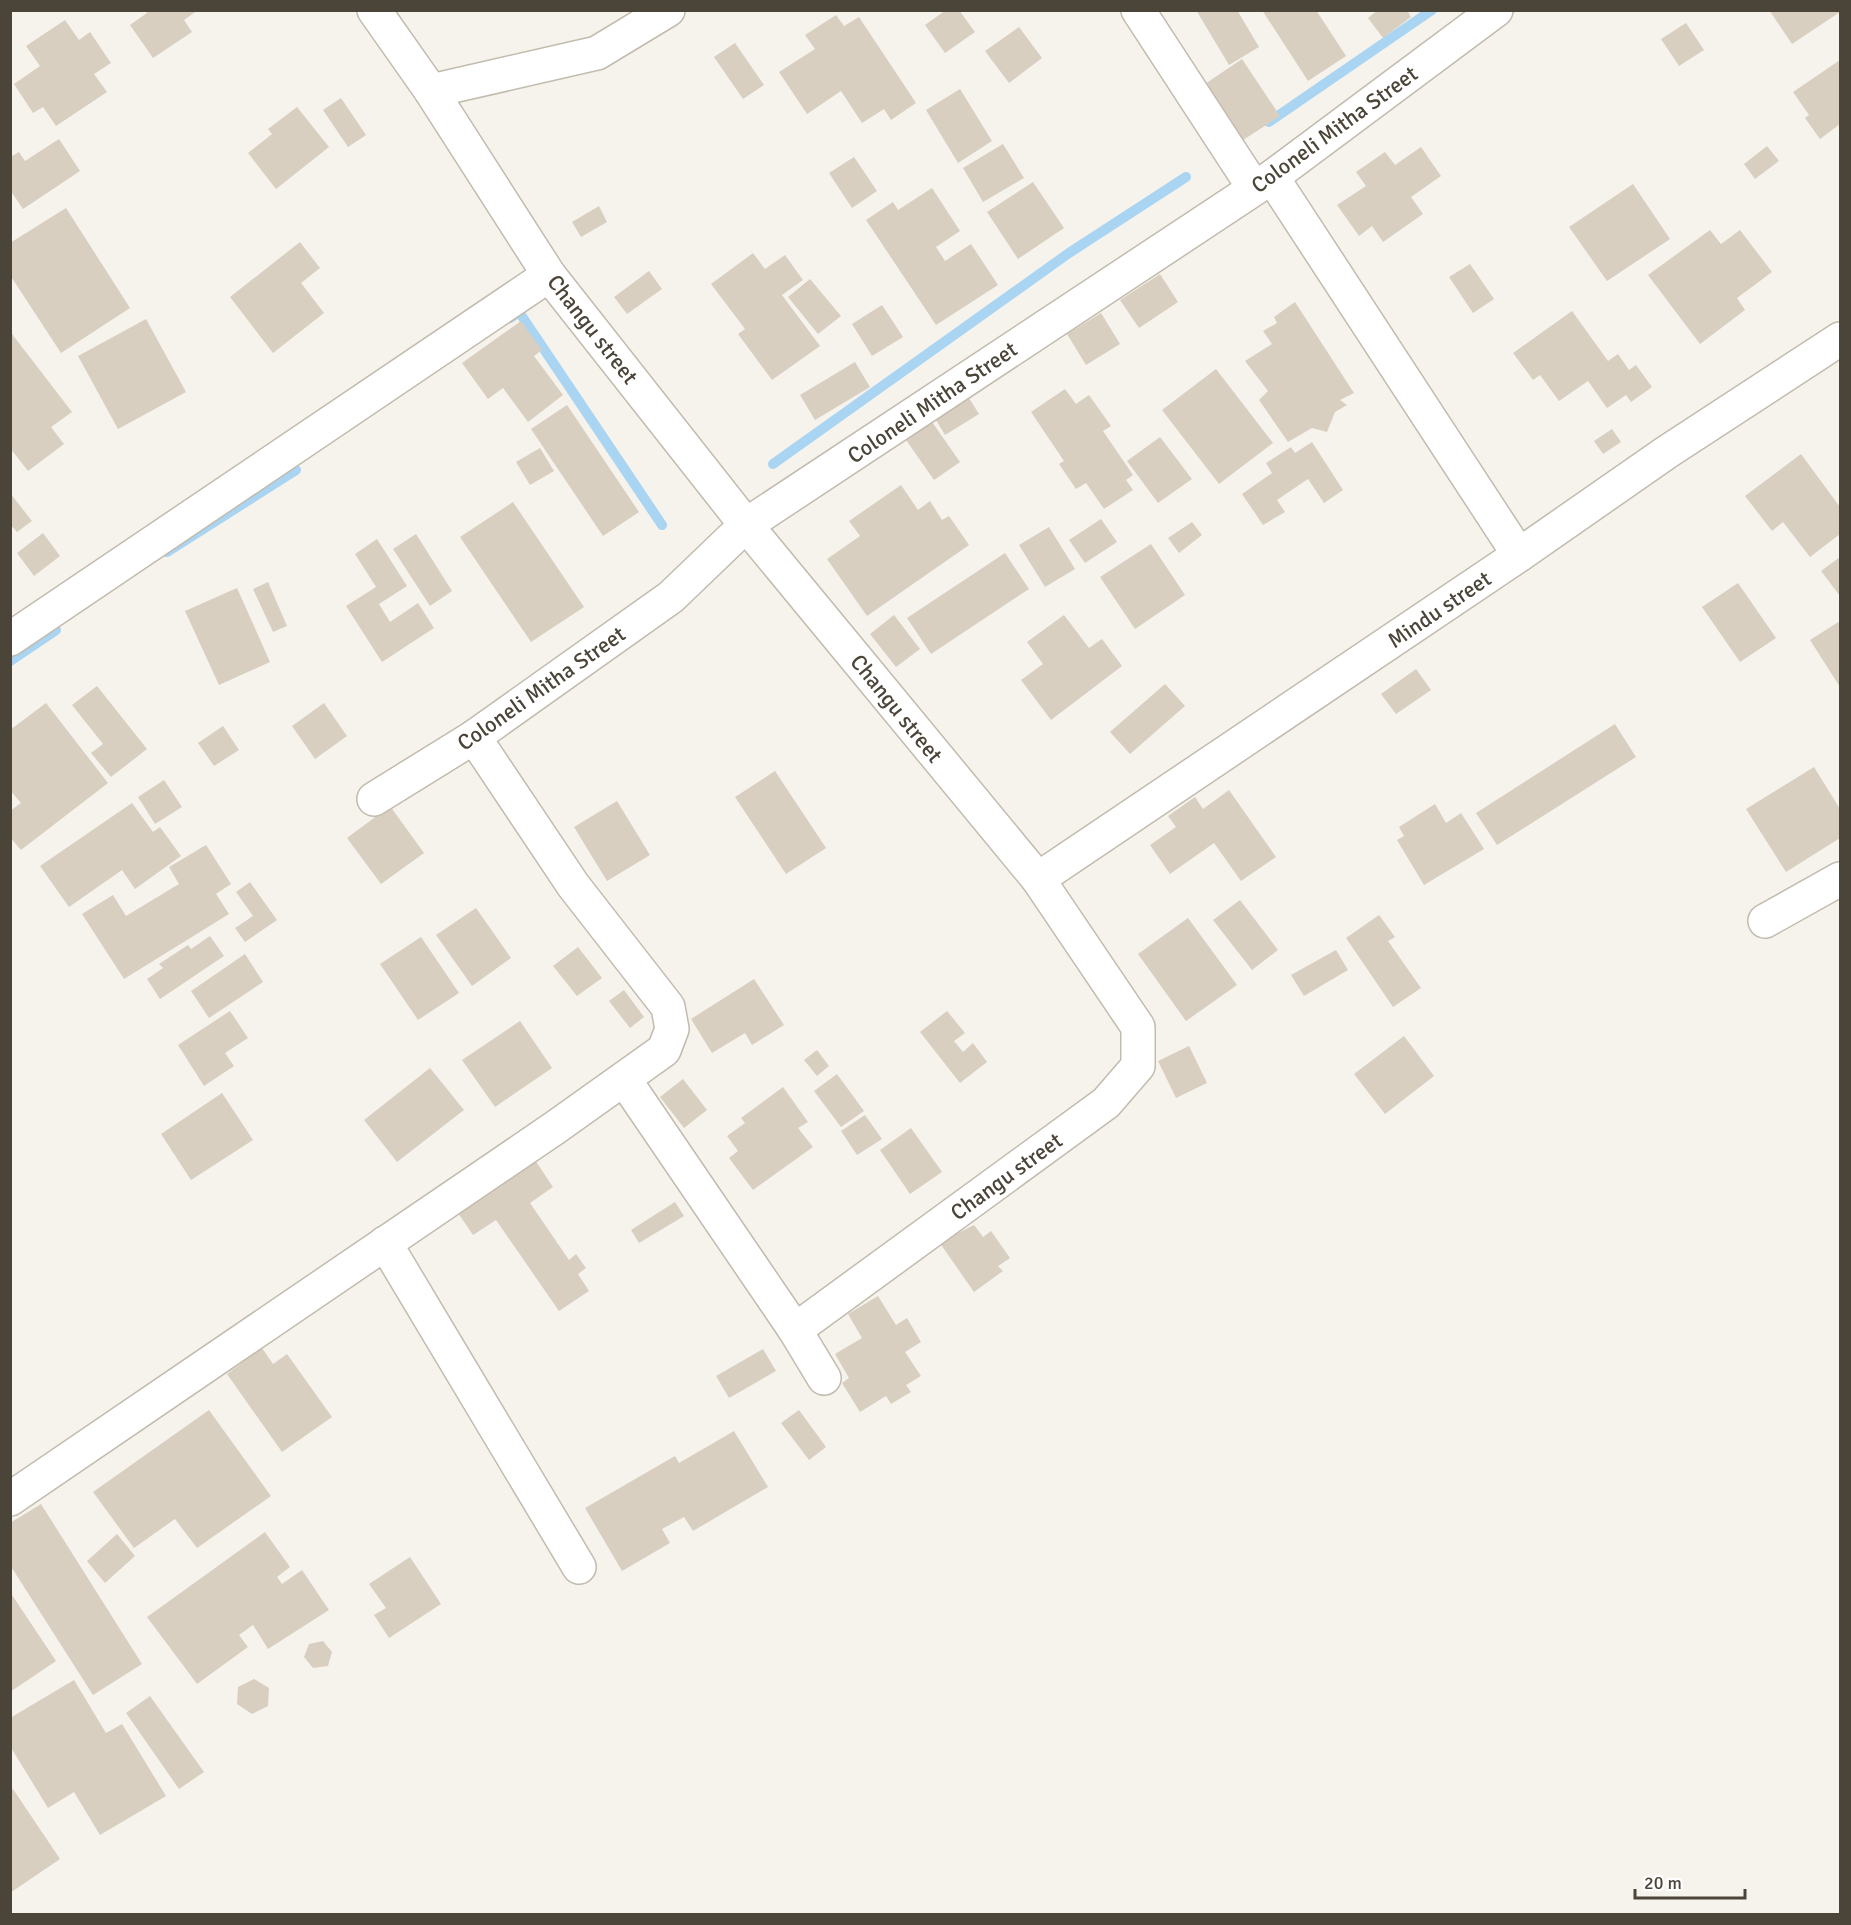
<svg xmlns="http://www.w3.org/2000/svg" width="1851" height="1925" font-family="Signika,sans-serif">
<rect width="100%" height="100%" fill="#f6f3ec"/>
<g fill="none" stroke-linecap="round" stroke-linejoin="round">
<g stroke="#a9d4f2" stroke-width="10">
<path d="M1269 122 1432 10"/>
<path d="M510 318 519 312 662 525"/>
<path d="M773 464 1069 253 1186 177"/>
<path d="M167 552 296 470"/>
<path d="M10 661 56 630"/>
</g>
</g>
<g fill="#d8cfc1">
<path d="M145 10H198L184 20 192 32 153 58 130 25 147 13Z"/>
<path d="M946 10H959L975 32 945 53 925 25Z"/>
<path d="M1196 10H1237L1259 47 1229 65Z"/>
<path d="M1262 10H1316L1346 56 1308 81Z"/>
<path d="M1378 10H1407L1411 17 1383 38 1368 18Z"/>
<path d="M1769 10H1840V12L1792 44Z"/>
<path d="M836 15 844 26 859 17 916 103 891 120 884 109 862 123 841 91 807 114 779 72 815 49 805 35Z"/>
<path d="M65 20 79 40 90 32 111 63 94 74 107 92 56 126 43 107 33 113 14 84 40 66 26 46Z"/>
<path d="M1686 23 1704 50 1679 66 1661 39Z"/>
<path d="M1019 27 1042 58 1009 83 985 51Z"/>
<path d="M735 43 764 85 743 99 714 57Z"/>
<path d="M1242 59 1280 116 1240 142 1202 86Z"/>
<path d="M1840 60V124L1820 139 1805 118 1809 115 1793 92Z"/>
<path d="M960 89 992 141 958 163 926 110Z"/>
<path d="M341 98 366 135 348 147 323 110Z"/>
<path d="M297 107 329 147 276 189 248 153 272 134 268 129Z"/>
<path d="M59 139 80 171 23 209 10 190V157L19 152 25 161Z"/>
<path d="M1003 144 1024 178 983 202 963 168Z"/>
<path d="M1767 146 1779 161 1755 179 1744 164Z"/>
<path d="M1421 147 1441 176 1411 197 1423 214 1383 242 1372 226 1359 236 1337 205 1366 186 1356 172 1385 152 1395 165Z"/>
<path d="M854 157 877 191 852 208 829 173Z"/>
<path d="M1033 182 1064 228 1018 259 987 212Z"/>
<path d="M1633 184 1670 239 1607 281 1569 227Z"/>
<path d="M932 188 960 231 936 247 945 261 971 244 998 285 936 325 866 220 893 202 898 210Z"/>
<path d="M599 206 607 222 581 237 572 222Z"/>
<path d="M66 208 130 308 61 353 10 275V243Z"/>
<path d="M1710 230 1721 244 1740 230 1772 272 1737 298 1745 310 1700 344 1648 275Z"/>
<path d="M300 242 320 268 301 283 324 313 273 353 230 297Z"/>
<path d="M753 253 765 269 785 255 803 280 782 295 820 346 772 380 738 334 745 329 711 284Z"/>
<path d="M1470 264 1494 299 1473 313 1449 277Z"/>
<path d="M649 271 662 289 627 314 614 297Z"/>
<path d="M1160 274 1178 302 1139 328 1120 300Z"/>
<path d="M810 279 841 316 818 334 788 297Z"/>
<path d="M1295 302 1354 393 1340 400 1347 405 1335 412 1327 432 1312 428 1288 442 1259 400 1268 391 1245 361 1272 344 1263 331 1277 323 1274 317Z"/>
<path d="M882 305 903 337 872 356 852 324Z"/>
<path d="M1572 311 1608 361 1618 354 1629 370 1636 365 1652 387 1631 402 1626 395 1607 408 1588 381 1559 401 1540 375 1533 380 1513 353Z"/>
<path d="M1101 313 1120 344 1086 365 1067 334Z"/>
<path d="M146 319 186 392 118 429 78 356Z"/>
<path d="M521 321 542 350 534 356 563 395 528 422 503 388 488 399 462 363Z"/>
<path d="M12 334 72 412 51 427 64 444 28 471 10 448V335Z"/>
<path d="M855 362 870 387 815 420 800 395Z"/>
<path d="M1216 369 1273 443 1219 484 1162 410Z"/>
<path d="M1065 389 1076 404 1089 395 1111 426 1103 431 1133 475 1126 480 1133 490 1104 509 1086 483 1076 489 1059 464 1064 461 1031 412Z"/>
<path d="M967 395 979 414 945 435 933 415Z"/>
<path d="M567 405 639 512 603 536 531 429Z"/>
<path d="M930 419 960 462 934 480 904 437Z"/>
<path d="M1612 429 1621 442 1603 454 1594 441Z"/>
<path d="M1160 437 1192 479 1158 503 1127 461Z"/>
<path d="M1312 442 1343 490 1324 503 1308 479 1277 500 1285 512 1263 525 1242 494 1272 473 1266 463 1291 447 1295 453Z"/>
<path d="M540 448 554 471 530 485 516 462Z"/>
<path d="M1801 454 1840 507V534L1810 557 1783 522 1772 531 1745 496Z"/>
<path d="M901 485 918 510 930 501 942 520 949 516 969 545 867 616 827 559 860 536 849 521Z"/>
<path d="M10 493 32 521 17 532 10 524Z"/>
<path d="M513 502 584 607 531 642 460 537Z"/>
<path d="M1101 519 1117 542 1085 563 1069 540Z"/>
<path d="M1192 522 1202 535 1179 553 1168 538Z"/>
<path d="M1049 527 1075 569 1045 587 1019 545Z"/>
<path d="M43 533 60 556 34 576 17 553Z"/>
<path d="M416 534 452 591 430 606 393 549Z"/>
<path d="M377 539 407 586 379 604 390 622 418 603 434 628 382 662 346 606 376 587 355 554Z"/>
<path d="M1151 544 1185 595 1135 629 1100 577Z"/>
<path d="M1005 553 1029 589 931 654 907 618Z"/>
<path d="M1840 557V596L1821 571Z"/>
<path d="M268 582 287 626 273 632 253 589Z"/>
<path d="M1738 583 1776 638 1740 662 1702 607Z"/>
<path d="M237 588 270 662 219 685 185 611Z"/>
<path d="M894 615 920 649 896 667 870 634Z"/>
<path d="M1064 615 1089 648 1102 639 1122 666 1051 720 1021 680 1043 664 1027 642Z"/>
<path d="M1840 621V687L1810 640Z"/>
<path d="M1416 669 1431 690 1396 714 1381 694Z"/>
<path d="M1165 684 1185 706 1130 754 1110 732Z"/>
<path d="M97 686 147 749 111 777 91 753 103 744 72 705Z"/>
<path d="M46 703 108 783 21 850 10 837V811L21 803 10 790V730Z"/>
<path d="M324 703 347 736 315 759 292 726Z"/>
<path d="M1615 724 1636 757 1497 845 1476 813Z"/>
<path d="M223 726 239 750 214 766 198 743Z"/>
<path d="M1814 767 1840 809V838L1786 872 1746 809Z"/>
<path d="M775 771 826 848 786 874 735 797Z"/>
<path d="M164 780 182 807 155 824 138 797Z"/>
<path d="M1229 790 1276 857 1241 881 1214 843 1170 874 1150 845 1176 827 1168 816 1195 797 1203 809Z"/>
<path d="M617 801 650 855 607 881 574 827Z"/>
<path d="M132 803 153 832 160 827 181 856 135 889 122 870 69 907 40 866Z"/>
<path d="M1435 804 1446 823 1461 813 1484 849 1424 885 1397 840 1404 836 1399 827Z"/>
<path d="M390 806 424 853 381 884 347 838Z"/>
<path d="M206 845 231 884 216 894 229 914 124 979 82 914 113 895 126 916 179 884 169 867Z"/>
<path d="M250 882 277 920 245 942 235 928 253 916 236 892Z"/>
<path d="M1240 900 1278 950 1252 970 1213 920Z"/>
<path d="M476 908 511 958 472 986 436 935Z"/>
<path d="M1379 915 1395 937 1388 941 1421 988 1393 1007 1346 938Z"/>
<path d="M1188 918 1237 985 1186 1021 1138 954Z"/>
<path d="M210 936 224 956 160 999 147 979 163 968 159 964 188 945 191 949Z"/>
<path d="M421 937 459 993 418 1020 380 964Z"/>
<path d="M578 947 602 978 577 996 553 966Z"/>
<path d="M1336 950 1348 970 1304 996 1291 975Z"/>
<path d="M245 954 263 982 209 1018 191 991Z"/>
<path d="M754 979 784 1025 752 1045 745 1033 712 1053 691 1019Z"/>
<path d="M624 990 644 1017 630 1028 609 1001Z"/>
<path d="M230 1011 248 1038 225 1053 234 1066 204 1086 178 1045Z"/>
<path d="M947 1011 965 1033 954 1041 963 1052 973 1043 987 1062 960 1083 920 1032Z"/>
<path d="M520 1021 552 1068 495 1107 462 1060Z"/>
<path d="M1404 1036 1434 1076 1385 1114 1354 1074Z"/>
<path d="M1189 1046 1207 1083 1176 1098 1158 1061Z"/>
<path d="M817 1050 829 1066 817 1076 804 1060Z"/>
<path d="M430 1068 464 1110 397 1162 364 1120Z"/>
<path d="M837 1074 864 1111 841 1127 814 1091Z"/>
<path d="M683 1079 707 1110 684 1128 660 1097Z"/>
<path d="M783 1087 808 1122 798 1128 813 1147 753 1190 729 1158 738 1151 727 1136 745 1123 741 1118Z"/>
<path d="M222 1093 253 1140 191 1180 161 1134Z"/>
<path d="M865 1115 882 1139 857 1155 841 1131Z"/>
<path d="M911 1128 942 1172 910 1194 880 1150Z"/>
<path d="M533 1157 553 1187 530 1203 569 1260 576 1254 586 1268 578 1274 589 1291 559 1311 496 1220 473 1235 456 1210Z"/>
<path d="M675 1202 684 1216 639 1243 631 1230Z"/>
<path d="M952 1225 956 1234 974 1225 983 1237 991 1231 1010 1258 998 1266 1003 1271 974 1292 935 1236Z"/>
<path d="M878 1296 896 1325 907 1318 921 1342 905 1352 921 1376 906 1385 911 1392 891 1404 886 1396 860 1412 842 1383 849 1378 835 1354 862 1338 848 1314Z"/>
<path d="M262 1348 273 1364 287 1354 332 1417 282 1452 227 1374Z"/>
<path d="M763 1349 776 1371 729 1398 716 1376Z"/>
<path d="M209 1410 271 1496 197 1548 175 1519 134 1548 93 1492Z"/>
<path d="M799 1410 826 1447 809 1460 781 1423Z"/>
<path d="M734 1431 768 1487 693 1531 684 1517 662 1529 670 1543 622 1571 585 1508 675 1456 679 1463Z"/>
<path d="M41 1504 142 1664 93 1695 10 1565V1523Z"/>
<path d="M265 1532 290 1567 277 1577 282 1584 302 1570 329 1610 268 1649 253 1625 239 1635 248 1647 197 1684 147 1617Z"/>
<path d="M117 1534 135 1556 105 1583 87 1561Z"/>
<path d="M410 1557 441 1604 389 1638 374 1615 386 1608 369 1584Z"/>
<path d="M10 1592 56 1661 10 1692Z"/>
<path d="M323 1641 332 1652 328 1666 313 1668 304 1657 309 1644Z"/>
<path d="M254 1679 269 1688 268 1706 252 1714 237 1704 238 1687Z"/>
<path d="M74 1680 106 1733 122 1724 166 1796 100 1835 74 1792 48 1808 10 1746V1718Z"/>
<path d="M150 1696 204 1772 179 1789 126 1713Z"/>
<path d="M13 1789 60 1859 10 1893V1790Z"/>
</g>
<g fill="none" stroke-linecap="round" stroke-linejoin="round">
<g stroke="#c2bbae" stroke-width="36">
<g id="minor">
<path d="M374 10 431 91 549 275 746 525 1038 879 1138 1027V1066L1106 1103 795 1330"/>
<path d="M1138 10 1254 188"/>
<path d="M431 91 597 53 668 10"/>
<path d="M1272 177 1519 555"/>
<path d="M10 639 549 275"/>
<path d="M374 799 474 737 671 597 746 525 1272 177 1496 10"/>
<path d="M1038 879 1519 555 1667 452 1840 339"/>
<path d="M1765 921 1840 879"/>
<path d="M624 1079 795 1330 824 1378"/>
<path d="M385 1243 579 1567"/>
<path d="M10 1499 556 1127 664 1050 672 1029 668 1007 573 885 474 737"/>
</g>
</g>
<use href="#minor" stroke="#fff" stroke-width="33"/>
</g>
<g text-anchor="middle" stroke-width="5" stroke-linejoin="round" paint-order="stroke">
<g font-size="22" fill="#4b4439" stroke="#fff">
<text transform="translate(1334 129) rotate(-36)" y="8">Coloneli Mitha Street</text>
<text transform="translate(593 329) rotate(52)" y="8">Changu street</text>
<text transform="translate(932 402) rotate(-34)" y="8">Coloneli Mitha Street</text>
<text transform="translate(1439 609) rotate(-34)" y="8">Mindu street</text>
<text transform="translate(541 688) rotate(-35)" y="8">Coloneli Mitha Street</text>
<text transform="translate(897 708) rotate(51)" y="8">Changu street</text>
<text transform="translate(1006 1176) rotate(-36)" y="8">Changu street</text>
</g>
</g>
<rect width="1851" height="1925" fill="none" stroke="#4b4439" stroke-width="24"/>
<path d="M1635 1889v9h110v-9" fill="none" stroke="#4b4439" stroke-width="3"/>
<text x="1644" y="1889" font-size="18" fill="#4b4439" stroke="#ffffff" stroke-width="4.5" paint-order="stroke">20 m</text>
</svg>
